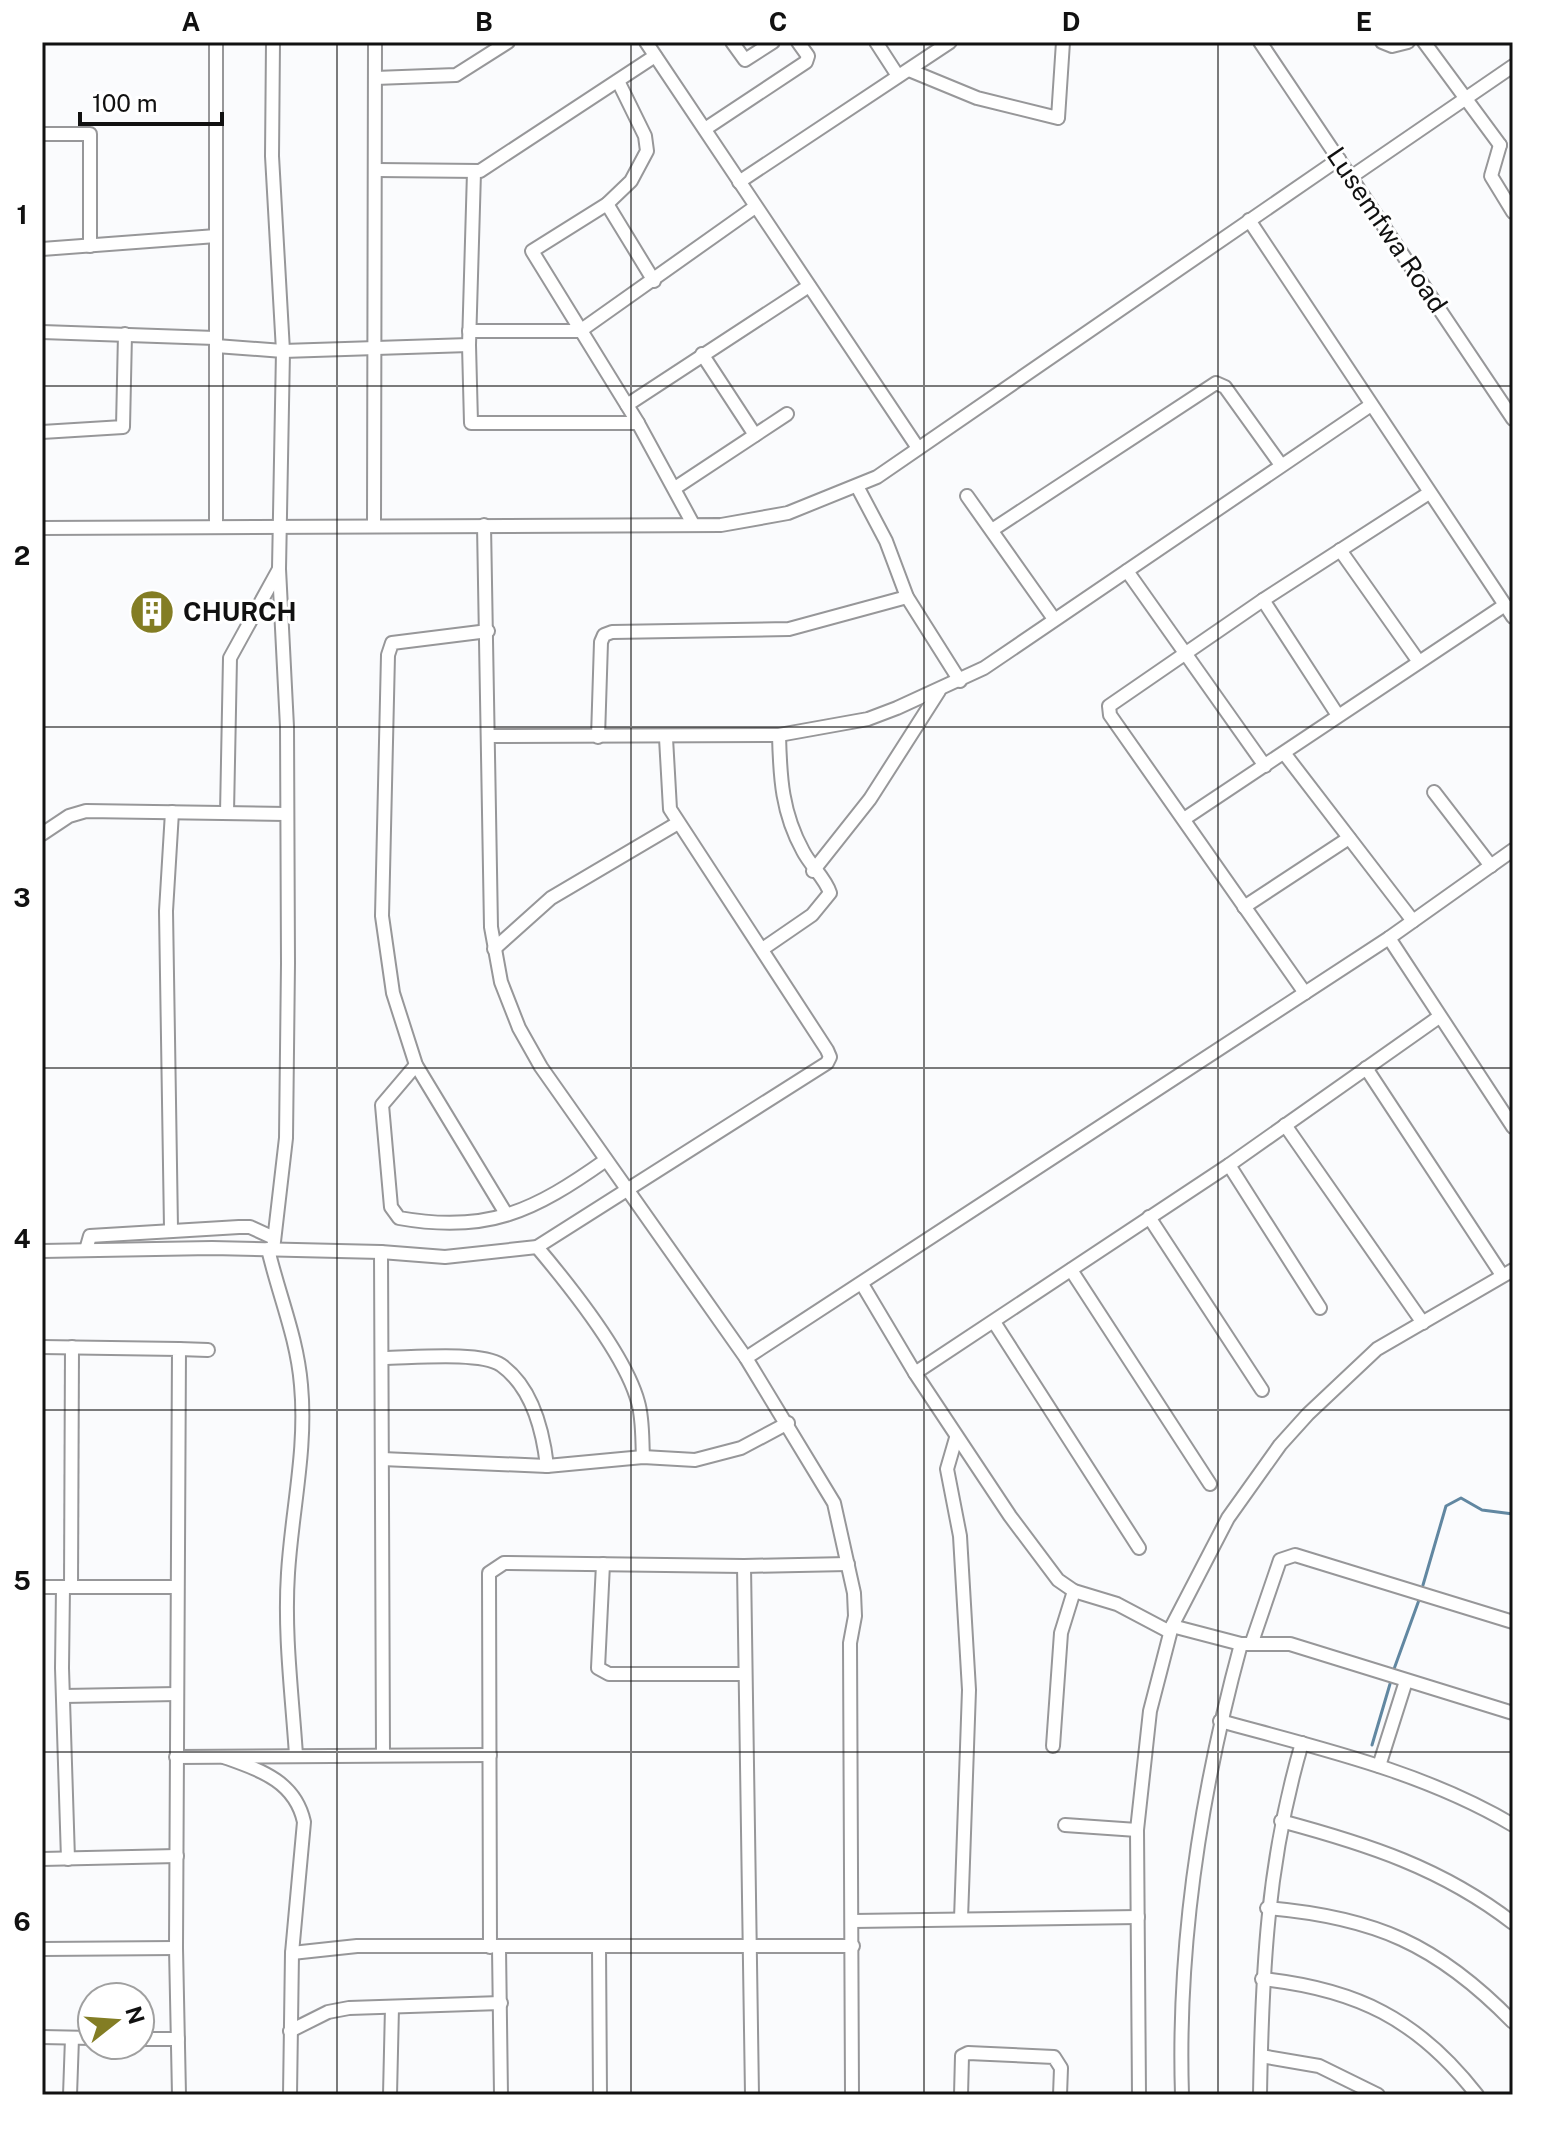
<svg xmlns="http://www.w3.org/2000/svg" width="1555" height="2137" font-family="'Public Sans',sans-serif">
<rect width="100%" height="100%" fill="#fafbfd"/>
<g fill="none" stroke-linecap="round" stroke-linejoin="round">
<g stroke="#6187a1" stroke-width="3">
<path d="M1423 1585 1446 1506 1461 1498 1482 1510 1513 1514"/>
<path d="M1394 1669 1419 1600"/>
<path d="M1372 1745 1390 1684"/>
</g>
<g stroke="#979799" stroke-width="16">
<g id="minor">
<path d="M216 42V527"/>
<path d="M646 42 918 448"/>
<path d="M732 42 745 60 773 42"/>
<path d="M876 42 898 76"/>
<path d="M1260 42 1513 419"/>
<path d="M1382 42 1392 46 1408 42"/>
<path d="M1424 42 1500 145"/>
<path d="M909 70 977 98 1058 118 1063 42"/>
<path d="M375 78 456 75 508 42"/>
<path d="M618 81 645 136 647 151 631 181 607 204 532 251 638 423 693 524"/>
<path d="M705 129 806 62 808 56 798 42"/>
<path d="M42 134H90V246"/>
<path d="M1500 145 1491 176 1513 212"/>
<path d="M377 170 480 171 655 56"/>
<path d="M474 172 469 345 471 423H638"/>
<path d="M1351 177 1513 66"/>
<path d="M739 182 950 42"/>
<path d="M607 204 654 281"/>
<path d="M1249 220 1513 617"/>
<path d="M42 249 216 236"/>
<path d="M469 331H580L755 207"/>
<path d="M42 332 215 338"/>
<path d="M216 346 283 351 469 345"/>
<path d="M702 354 755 435"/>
<path d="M627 405 809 286"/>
<path d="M42 432 123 427 125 334"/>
<path d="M675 488 787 414"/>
<path d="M858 488 886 541 907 597 960 681"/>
<path d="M967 496 1054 619"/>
<path d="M484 525 491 927 501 982 519 1028 541 1067 746 1358 834 1503 854 1593 855 1616 850 1643 852 2095"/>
<path d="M374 526 375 42"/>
<path d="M42 528 721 525 788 513 877 477 1339 159"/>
<path d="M992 530 1216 383 1225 387 1281 465"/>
<path d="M1340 550 1419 662"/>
<path d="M1127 571 1265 766"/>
<path d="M1263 600 1337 714"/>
<path d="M488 631 392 643 388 655 382 916 393 993 416 1065 505 1212"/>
<path d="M490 736 779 735 868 719 897 708 984 668 1371 405"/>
<path d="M598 737 601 642 604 635 612 632 789 629 907 597"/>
<path d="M1284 753 1413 921"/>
<path d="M1434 792 1491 866"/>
<path d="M227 813 230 658 279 569"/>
<path d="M1184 819 1505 605"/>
<path d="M42 834 69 816 86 811 286 814"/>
<path d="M813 871 870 799 939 691"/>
<path d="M1244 907 1349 838"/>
<path d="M1389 938 1513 1127"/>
<path d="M764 948 812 915 830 893C826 879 810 865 803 851 782 813 780 778 779 735"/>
<path d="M494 949 551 898 678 823"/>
<path d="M1305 993 1110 715 1109 706 1263 600 1429 493"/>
<path d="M416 1065 382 1105 391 1207 399 1218C488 1234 534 1211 606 1160"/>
<path d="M1366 1068 1502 1275"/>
<path d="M1285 1125 1423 1323"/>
<path d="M1229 1165 1320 1308"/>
<path d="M1149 1217 1262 1390"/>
<path d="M171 1228 166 911 172 812"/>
<path d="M537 1247C569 1285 625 1354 638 1402 643 1419 642 1439 643 1457"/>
<path d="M268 1249C279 1296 297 1337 301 1385 307 1449 292 1509 288 1573 284 1634 292 1694 296 1755"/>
<path d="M86 1250 90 1236 239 1227H250L274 1238"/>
<path d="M273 1250 286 1138 288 963 287 727 279 569 283 351 272 156 273 42"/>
<path d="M42 1251 212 1248 381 1252 445 1257 537 1247 827 1063 830 1057 827 1050 670 809 666 738"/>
<path d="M381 1252 383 1754"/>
<path d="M1071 1270 1210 1484"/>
<path d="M862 1284 915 1373 1229 1165 1439 1017"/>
<path d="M994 1322 1139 1548"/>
<path d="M42 1347 179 1349 176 1948 179 2095"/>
<path d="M179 1349 208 1350"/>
<path d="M383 1358C410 1358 480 1351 501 1365 532 1387 543 1431 547 1466"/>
<path d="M746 1358 1389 938 1513 850"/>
<path d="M915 1373 1010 1516 1058 1580 1074 1591 1117 1604 1170 1632"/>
<path d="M956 1438 947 1469 960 1536 969 1690 961 1919"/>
<path d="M382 1459 547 1466 643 1457 695 1460 741 1448 788 1423"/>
<path d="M603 1564 598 1668 609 1674H745"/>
<path d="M744 1566 752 2095"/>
<path d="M42 1587H177"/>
<path d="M63 1587 62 1668 68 1859"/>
<path d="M71 1587 72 1347"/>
<path d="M1172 1626 1241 1644H1290L1513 1713"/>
<path d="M1252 1642 1280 1560 1295 1555 1513 1622"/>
<path d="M64 1696 177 1694"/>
<path d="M1220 1721C1319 1748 1424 1772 1513 1825"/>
<path d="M1053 1746 1061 1633 1074 1591"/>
<path d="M176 1757 490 1755"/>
<path d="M224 1757C260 1770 295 1781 304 1822L292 1953 290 2095"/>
<path d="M1379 1766 1406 1681"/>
<path d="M1281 1821C1367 1844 1442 1868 1513 1923"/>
<path d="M1065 1825 1137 1830"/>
<path d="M42 1859 177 1856"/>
<path d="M1267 1908C1374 1917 1437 1944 1513 2022"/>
<path d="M853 1921 1138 1917"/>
<path d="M599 1946 600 2095"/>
<path d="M490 1947 489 1573 504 1563 744 1566 848 1564"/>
<path d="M499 1948 501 2095"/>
<path d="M42 1949 176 1948"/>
<path d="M292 1953 357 1946H853"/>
<path d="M1262 1979C1356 1989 1418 2019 1477 2095"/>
<path d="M290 2031 328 2012 349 2008 501 2003"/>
<path d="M42 2037 92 2038"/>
<path d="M140 2039H178"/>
<path d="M1261 2056 1319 2066 1378 2095"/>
<path d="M70 2095 72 2038"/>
<path d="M390 2095 392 2007"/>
<path d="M961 2095 962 2056 968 2053 1054 2057 1061 2068 1060 2095"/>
<path d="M1139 2095 1137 1830 1150 1711 1172 1626 1228 1518 1280 1445 1308 1414 1377 1349 1513 1270"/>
<path d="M1182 2095C1177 1942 1201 1791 1241 1644"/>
<path d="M1260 2095C1262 1972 1267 1862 1302 1743"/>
</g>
</g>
<use href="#minor" stroke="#fff" stroke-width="12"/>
</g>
<path fill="none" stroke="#111" stroke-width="2" stroke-opacity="0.55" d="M337 42V2095M631 42V2095M924 42V2095M1218 42V2095M42 386H1513M42 727H1513M42 1068H1513M42 1410H1513M42 1752H1513"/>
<defs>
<g id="building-disc" transform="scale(2.3)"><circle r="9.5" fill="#837d24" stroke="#fff"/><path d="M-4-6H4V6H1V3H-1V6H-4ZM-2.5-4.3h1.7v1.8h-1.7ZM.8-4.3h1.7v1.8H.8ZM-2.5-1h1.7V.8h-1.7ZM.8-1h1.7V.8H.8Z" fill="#fff"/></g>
</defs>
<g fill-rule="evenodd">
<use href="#building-disc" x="152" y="612"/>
</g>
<g text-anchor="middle" stroke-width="6" stroke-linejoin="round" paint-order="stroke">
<g font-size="26" fill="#111" stroke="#fff">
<text transform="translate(1387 230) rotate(56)" y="9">Lusemfwa Road</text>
</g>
<g font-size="26" font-weight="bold" fill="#111" stroke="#fff" text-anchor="start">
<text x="183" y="621">CHURCH</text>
</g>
</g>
<rect width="1555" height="2137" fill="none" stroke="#ffffff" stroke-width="88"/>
<g transform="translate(116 2021) rotate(73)"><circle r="38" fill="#ffffff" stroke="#a0a0a0" stroke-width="2"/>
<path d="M0-6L14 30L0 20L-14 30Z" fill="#837d24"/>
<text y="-12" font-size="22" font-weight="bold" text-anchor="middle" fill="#111111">N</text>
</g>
<path d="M80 112v12h142v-12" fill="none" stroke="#111111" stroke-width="4"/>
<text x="92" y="112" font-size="24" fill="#111111" stroke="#ffffff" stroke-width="6" paint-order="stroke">100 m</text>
<rect x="44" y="44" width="1467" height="2049" fill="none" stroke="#111" stroke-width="3"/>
<g font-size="26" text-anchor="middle" font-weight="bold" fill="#111">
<text x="191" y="31">A</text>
<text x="484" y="31">B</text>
<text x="778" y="31">C</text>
<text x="1071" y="31">D</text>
<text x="1364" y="31">E</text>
<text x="22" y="224">1</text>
<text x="22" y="565">2</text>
<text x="22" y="907">3</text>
<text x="22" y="1248">4</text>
<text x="22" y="1590">5</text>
<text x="22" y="1931">6</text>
</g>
</svg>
